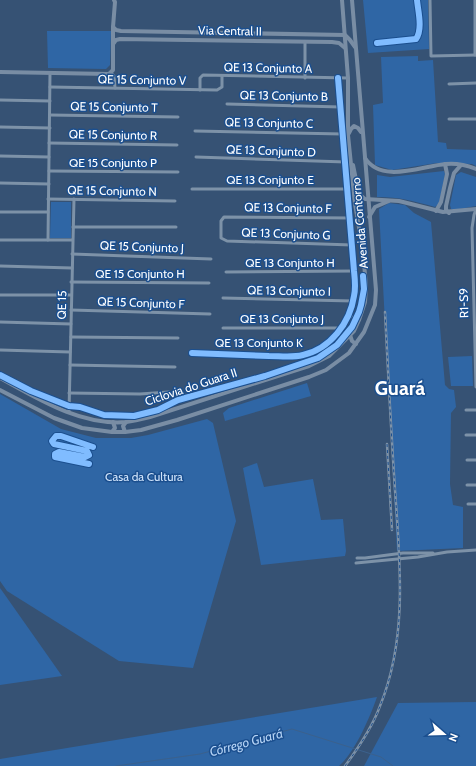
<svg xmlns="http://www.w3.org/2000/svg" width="476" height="766" font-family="Cabin,sans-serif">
<rect width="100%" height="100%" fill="#365274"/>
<g fill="#2f66a5">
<path d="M363 0H428L429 49 368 53Z"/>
<path d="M47 31H111L110 65 106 69 48 68Z"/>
<path d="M418 56V61L433 60 438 142 446 143 447 149 476 150V166L472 164 437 163 392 170 375 165 373 105 383 103 381 57Z"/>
<path d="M444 171 445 174 439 204 435 207C413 201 400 197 377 197V175L390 177Z"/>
<path d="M461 172 476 177V206L454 210 451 209 450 205 456 175Z"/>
<path d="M51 202H71V238H50Z"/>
<path d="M389 203 405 205 414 213 431 222 445 385 449 389 454 390 456 407 451 413 450 484 453 505 463 507V548L397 551 379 209Z"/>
<path d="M472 356 473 386H451L448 357Z"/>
<path d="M307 383 311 396 225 421 223 413 229 408Z"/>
<path d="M0 394 61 429 96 438H131L148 435 207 419 213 423 236 521 193 668 119 661 7 591 0 581Z"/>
<path d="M257 463 264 487 313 479 321 520 343 519 346 551 345 556 261 565 243 468Z"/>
<path d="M0 588 5 595 62 676 0 685Z"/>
<path d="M377 697C370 717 355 752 339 766H0V759Z"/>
<path d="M476 702V766H364L398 703Z"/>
</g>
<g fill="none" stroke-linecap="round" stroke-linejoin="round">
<path stroke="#3b618d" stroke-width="1" d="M116 766 200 754 292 729 381 757 393 766"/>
<g stroke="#7d92a8" stroke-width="3">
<path d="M430 0 431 56 476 55"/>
<path d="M475 0V55"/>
<path d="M111 73 114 76 115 88"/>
<path d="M305 78V42"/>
<path d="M449 84 476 83"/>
<path d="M50 87 217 90 222 87V76"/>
<path d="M200 90V78L203 75 348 78"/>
<path d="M0 100 50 101"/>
<path d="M227 104 341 107"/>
<path d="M50 115 178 117"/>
<path d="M449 119H476"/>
<path d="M0 127 50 128"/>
<path d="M195 131 343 134"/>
<path d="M49 143 177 145"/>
<path d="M0 156 49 157"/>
<path d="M196 157 346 162"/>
<path d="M49 171 178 172"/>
<path d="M0 183 49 184"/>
<path d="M192 189H348"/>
<path d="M48 199 175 201"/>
<path d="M476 209 474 215 472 228 476 387"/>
<path d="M0 212H48"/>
<path d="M351 218 224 217 221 221V238L227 241 352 245"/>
<path d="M73 227H176"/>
<path d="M0 240H72"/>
<path d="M48 240 50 73"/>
<path d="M72 254 211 259"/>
<path d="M0 266 72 268"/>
<path d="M226 272 354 271"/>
<path d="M71 282 209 283"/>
<path d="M0 295H71"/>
<path d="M223 298 353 301"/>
<path d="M71 310 210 314"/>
<path d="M348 315 359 320"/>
<path d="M0 322 71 324"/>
<path d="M223 328H340"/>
<path d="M71 337 178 338"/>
<path d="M0 350 70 352"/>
<path d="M192 353C217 354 243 355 269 356 280 356 292 358 303 355 330 349 350 323 354 296 356 288 355 280 354 271L338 78"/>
<path d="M70 365 175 367"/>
<path d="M69 393 140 394 169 392"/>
<path d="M466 410H476"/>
<path d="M69 412 74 199"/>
<path d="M466 435H476"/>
<path d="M467 460H476"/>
<path d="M467 485H476"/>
<path d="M468 504H476"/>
<path d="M357 558H365L403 553H433"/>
<path d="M356 563 418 557 447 552 476 550"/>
</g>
<g stroke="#798da4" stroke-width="4">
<path d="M114 0 115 2 113 27 116 30 121 31 345 35 350 40 355 47"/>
<path d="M114 43 116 40 120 39 332 42 339 43 345 48"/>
<path d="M0 72 109 74 113 70V27"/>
<path d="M349 133 351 129 354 126 358 128 361 132"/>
<path d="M365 158C382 184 421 166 446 164 456 163 466 165 476 169"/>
<path d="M353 165 358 190 360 195 365 199 399 201 443 212 476 209"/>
<path d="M436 211 441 202 447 174 445 164"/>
<path d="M449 213 446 210V206L450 188 454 173 461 165"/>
<path d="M369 217 375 207 389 201"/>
<path d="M350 335 352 341 356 344"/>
<path d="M0 378C38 399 81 426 126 422 134 421 142 419 150 417L309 366 329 356 354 331 359 320 365 302 366 286 363 251 355 204 348 135V78L342 0"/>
<path d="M0 390 54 418 82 428 112 432H125L141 430 177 420 309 377 326 370 349 353 364 332 375 305 376 290 352 0"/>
<path d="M112 432 115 428 113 422"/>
<path d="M125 432 123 426 126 422"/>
</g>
<g stroke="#7e92a7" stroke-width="2.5">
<g id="rail">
<path d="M387 444 392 530"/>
<path d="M345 766C359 747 372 728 380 706 408 638 400 561 395 490 391 431 388 371 385 312"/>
</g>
</g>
<use href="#rail" stroke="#1b4f8f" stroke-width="1" stroke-dasharray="3" stroke-linecap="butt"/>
<g stroke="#1b4f8f" stroke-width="8">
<g id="cycleway">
<path d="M377 43 416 39C423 29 418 11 417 0"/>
<path d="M192 353C217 354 243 355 269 356 280 356 292 358 303 355 330 349 350 323 354 296 356 288 355 280 354 271L338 78"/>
<path d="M0 375 31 391 69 406 80 407 104 415 134 416 158 410 178 400 265 376 318 358 337 345 352 327 359 312 361 305 364 289 363 276"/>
<path d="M89 464 55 457V454L59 452 85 457 89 455 87 451 54 444 52 441 56 436H61L93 447"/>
</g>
</g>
<use href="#cycleway" stroke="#80bcff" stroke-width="6"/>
</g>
<g text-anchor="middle" stroke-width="3" stroke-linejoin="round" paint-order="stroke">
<g font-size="12" fill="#fff" stroke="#1b4f8f">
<text transform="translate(230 31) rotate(1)" y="4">Via Central II</text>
<text transform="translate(268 68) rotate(1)" y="4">QE 13 Conjunto A</text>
<text transform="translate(142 80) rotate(1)" y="4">QE 15 Conjunto V</text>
<text transform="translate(284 96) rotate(1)" y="4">QE 13 Conjunto B</text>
<text transform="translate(114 107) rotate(1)" y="4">QE 15 Conjunto T</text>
<text transform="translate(269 123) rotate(1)" y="4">QE 13 Conjunto C</text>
<text transform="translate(113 135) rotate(1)" y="4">QE 15 Conjunto R</text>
<text transform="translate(271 151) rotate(2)" y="4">QE 13 Conjunto D</text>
<text x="113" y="167">QE 15 Conjunto P</text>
<text x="270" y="184">QE 13 Conjunto E</text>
<text transform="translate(112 191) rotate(1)" y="4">QE 15 Conjunto N</text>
<text transform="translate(288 208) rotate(1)" y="4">QE 13 Conjunto F</text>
<text transform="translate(360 223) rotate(-95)" y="4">Avenida Contorno</text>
<text transform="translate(286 234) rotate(2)" y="4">QE 13 Conjunto G</text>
<text transform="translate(142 247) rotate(2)" y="4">QE 15 Conjunto J</text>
<text x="290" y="267">QE 13 Conjunto H</text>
<text x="140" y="278">QE 15 Conjunto H</text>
<text transform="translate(289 291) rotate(1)" y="4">QE 13 Conjunto I</text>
<text transform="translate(141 303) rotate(2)" y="4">QE 15 Conjunto F</text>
<text transform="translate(464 303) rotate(-91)" y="4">R1-S9</text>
<text transform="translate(62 305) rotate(-89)" y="4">QE 15</text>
<text x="282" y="323">QE 13 Conjunto J</text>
<text x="259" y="347">QE 13 Conjunto K</text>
<text transform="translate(191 387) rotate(-18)" y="4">Ciclovia do Guara II</text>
</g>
<g font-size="12" fill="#cfe3fa" stroke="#1b4f8f">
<text x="144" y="481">Casa da Cultura</text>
</g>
<g font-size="13" font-style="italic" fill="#b5d3f5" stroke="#1b4f8f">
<text transform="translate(246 742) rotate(-15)" y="5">Córrego Guará</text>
</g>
<g font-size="20" font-weight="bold" fill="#fff" stroke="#1b4f8f">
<text x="400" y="395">Guará</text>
</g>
</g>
<g transform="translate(444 734) rotate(110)" stroke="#1b4f8f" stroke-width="3" paint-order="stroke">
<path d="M0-3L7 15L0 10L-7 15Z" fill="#ffffff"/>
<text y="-6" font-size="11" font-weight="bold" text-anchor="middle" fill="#ffffff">N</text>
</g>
</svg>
